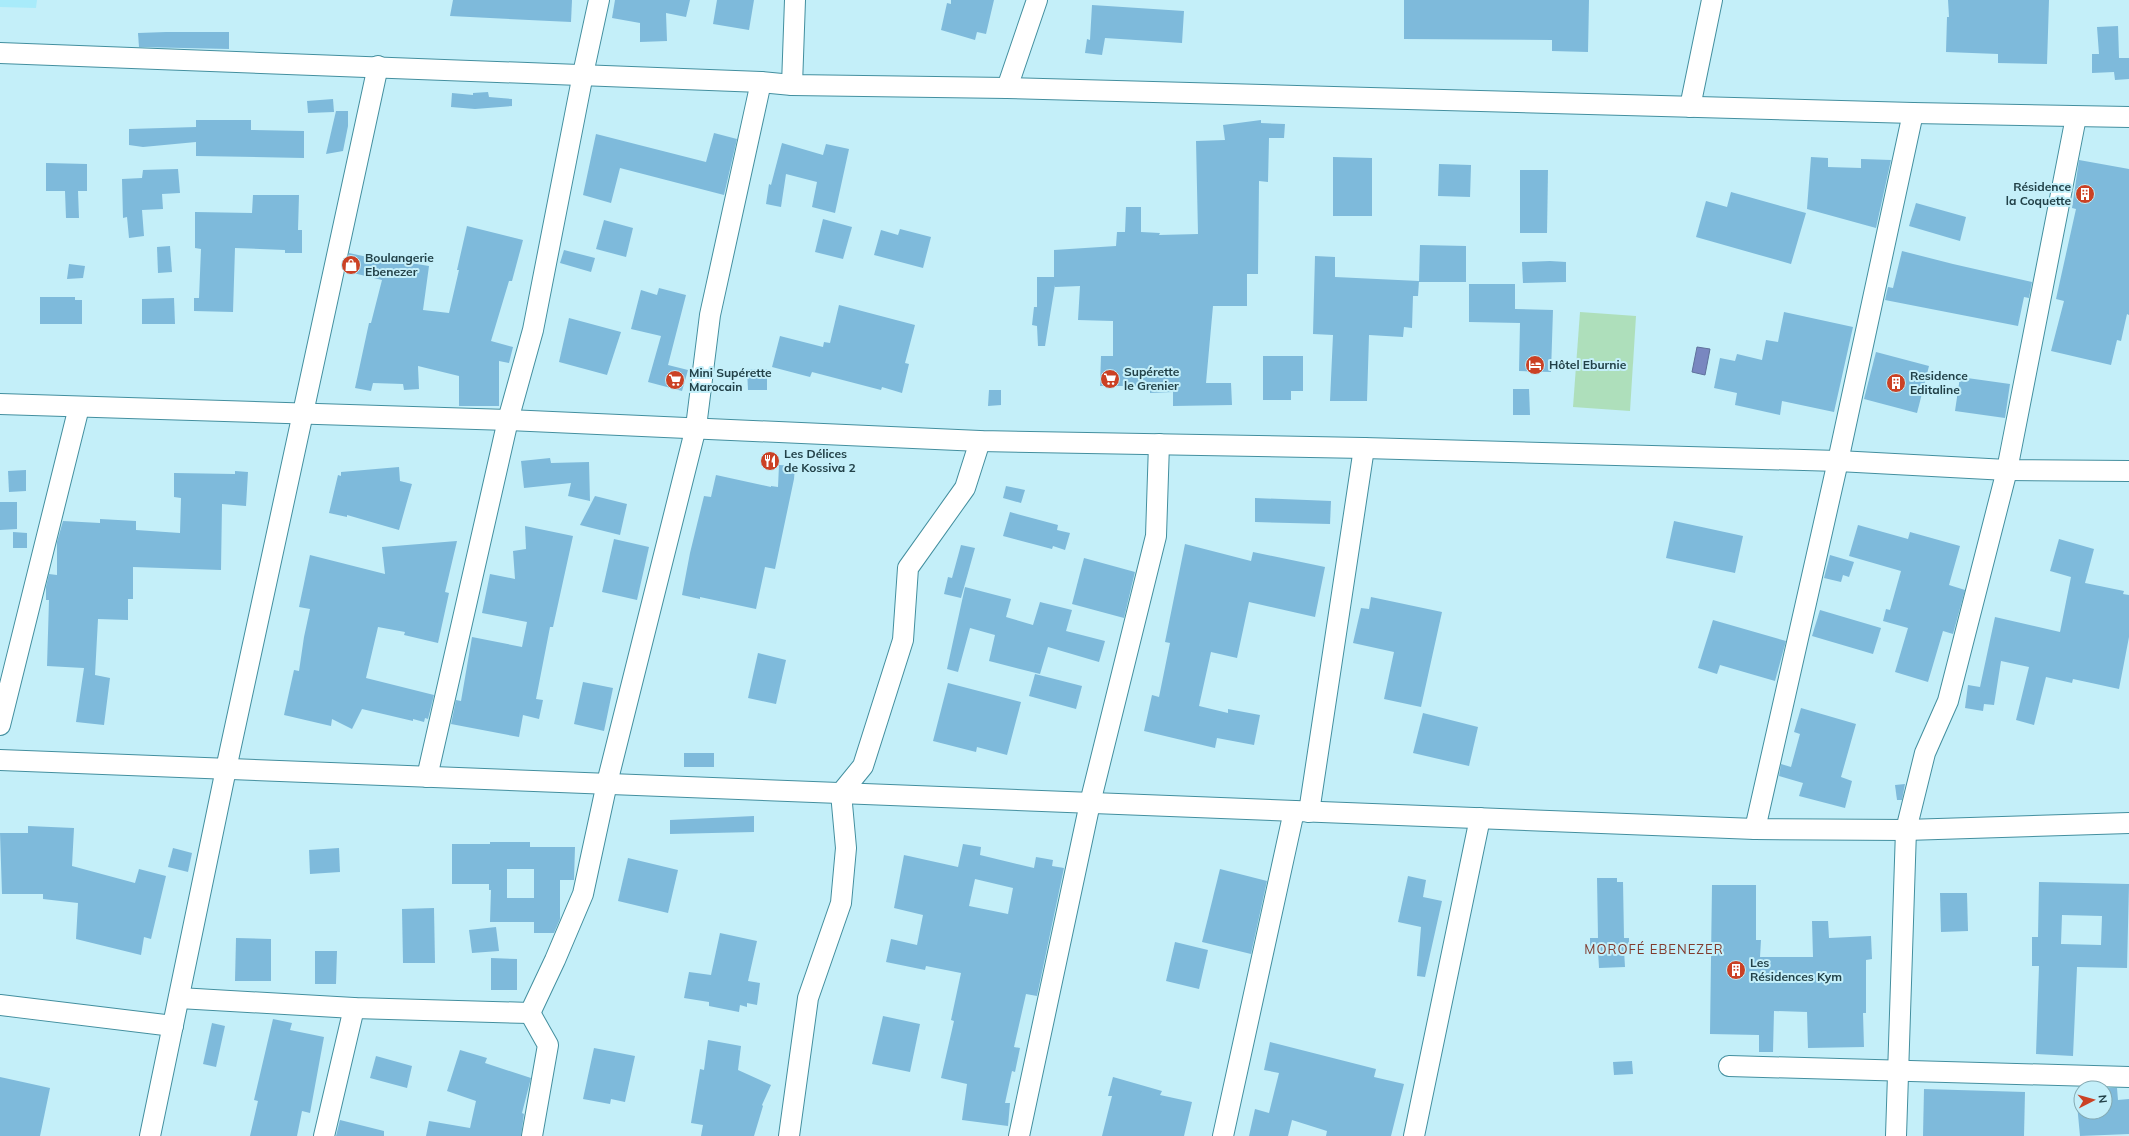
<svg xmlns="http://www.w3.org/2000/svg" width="2129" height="1136" font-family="Mulish,sans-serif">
<rect width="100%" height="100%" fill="#c4eff9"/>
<path fill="#a8ebfa" d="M0 0H37L36 8 0 7Z"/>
<path fill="#aedfbb" d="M1580 312 1636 316 1630 411 1573 407Z"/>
<path fill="#7987c0" stroke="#5f729c" d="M1697 347 1710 349 1705 375 1692 372Z"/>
<g fill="#7ebadb" fill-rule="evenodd">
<path d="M453 0H572L571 22 450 16Z"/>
<path d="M615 0H690L686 17 666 13 667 41 640 42V23L612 18Z"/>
<path d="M717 0H754L749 30 713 24Z"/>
<path d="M951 0H994L986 34 977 32 975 40 941 30 947 3 951 4Z"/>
<path d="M1404 0H1589L1588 52 1552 51V40L1404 39Z"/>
<path d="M1948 0H2049L2047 64 1998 63V54L1946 52 1947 17H1949Z"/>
<path d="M1092 5 1184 11 1182 43 1105 38 1102 55 1085 53 1087 39 1090 40Z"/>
<path d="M2118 26 2119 58H2129V79L2115 80 2114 72 2092 73V54H2099L2097 27Z"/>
<path d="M166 32H229V49L139 47 138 33Z"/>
<path d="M488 92 489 97 512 99V106L475 109 451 107 452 93 473 95V93Z"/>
<path d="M333 99 334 112 308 113 307 101Z"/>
<path d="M336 111H348V126L343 151 326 154Z"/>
<path d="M196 120H251V130L304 131V158L196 156V142L143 147 129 145V129L196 127Z"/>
<path d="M1261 120V123L1285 124 1284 138H1269L1268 182 1259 181 1258 274H1247V306H1213L1206 383H1231L1232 405 1173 406V392L1150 393V386H1100L1101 356H1113V321L1078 320 1080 286 1055 287V285L1045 346H1038L1037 326 1032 325 1034 307H1037V277H1054V250L1116 246 1117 232H1125L1126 207H1141V232L1160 233 1159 235 1198 234 1196 141 1225 140 1223 125Z"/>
<path d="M714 133 737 139 724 195 620 168 611 203 583 195 596 134 706 162Z"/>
<path d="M782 143 823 155 826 144 849 149 835 213 812 207 817 182 786 174 781 207 766 204 769 184 771 185Z"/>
<path d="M1333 157 1372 158V216H1333Z"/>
<path d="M1811 157 1828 158V167L1861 168V159L1891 160 1876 228 1807 209Z"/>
<path d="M2079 160 2129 169V315L2127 314 2121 341 2117 340 2111 365 2051 351 2064 301 2056 299 2076 209 2072 208Z"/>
<path d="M46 163 87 164V191H78L79 218H66L65 191H46Z"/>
<path d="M1439 164 1471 165 1470 197 1438 196Z"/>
<path d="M178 169 180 193 162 194 163 209 142 210 144 236 129 238 127 217 123 218 122 179 142 178 143 170Z"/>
<path d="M1520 170H1548L1547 233H1520Z"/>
<path d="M1731 192 1806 213 1791 264 1696 237 1706 201 1727 207Z"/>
<path d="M253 195H299L298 230H302V253H285V250L235 248 233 312 194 311V298H199L201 249 195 248V212L252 213Z"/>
<path d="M1916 203 1966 217 1960 241 1909 226Z"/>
<path d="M823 219 852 227 843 259 815 252Z"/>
<path d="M604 220 633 228 626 257 596 249Z"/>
<path d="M467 226 523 240 512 281H509L491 341 513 347 509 363 499 361V406H459V376L418 366 419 389 404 390 403 384 373 383 371 391 355 388 369 323H371L382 280 345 271 349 253 386 261V259L429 266 423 310 449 313 459 270H457Z"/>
<path d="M900 229 931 237 923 268 874 255 881 230 898 235Z"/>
<path d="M1420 245 1466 246V282H1419Z"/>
<path d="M170 246 172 272 158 273 157 247Z"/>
<path d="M564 250 595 258 591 272 560 263Z"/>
<path d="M1902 251 1953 264 2032 282 2029 298 2024 297 2018 326 1885 300 1888 287 1893 288Z"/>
<path d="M1315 256 1335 257V277L1419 281 1418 296H1413L1412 328 1404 327 1403 337 1369 335 1367 401H1330L1333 335 1313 334Z"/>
<path d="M1550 261 1566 262V282L1523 283 1522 262Z"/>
<path d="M69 264 85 266 83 278 67 279Z"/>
<path d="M1469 284H1515V309L1553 310 1551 372 1519 371 1520 323 1469 322Z"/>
<path d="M659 288 686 295 668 365 688 370 682 391 648 382 661 336 631 329 641 290 657 295Z"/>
<path d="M40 297H75V300H82V324H40Z"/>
<path d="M174 298 175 324H142V299Z"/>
<path d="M839 305 915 325 905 363 909 364 902 393 882 387 881 390 812 372 810 377 772 367 780 336 823 347 824 342 830 343Z"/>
<path d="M1784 312 1853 327 1834 412 1782 401 1780 415 1735 405 1737 393 1714 388 1720 358 1735 361 1737 354 1762 360 1766 340 1778 342Z"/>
<path d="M569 318 621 332 607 375 559 362Z"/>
<path d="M1876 352 1929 366 1917 413 1864 399Z"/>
<path d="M1263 356H1303V391H1291V400H1263Z"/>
<path d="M747 369H767V390H748Z"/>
<path d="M1960 377 2010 384 2005 418 1955 411Z"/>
<path d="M1513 389H1529L1530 415H1513Z"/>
<path d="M989 390H1001V405L988 406Z"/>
<path d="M550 458 551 463 589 462 590 501 568 496 571 483 524 488 521 461Z"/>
<path d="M779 465 795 466 794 479 775 569 765 567 756 609 700 597V599L682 595 690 553 704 496 711 497 716 475 771 487V486L778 487Z"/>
<path d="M399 467 400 481 412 484 399 530 347 515V517L329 513 338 475 341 476V472Z"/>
<path d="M26 470V491L9 492 8 471Z"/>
<path d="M235 471 248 472 246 506 222 504 221 570 133 567V599H128V620L98 619 95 675 110 678 104 725 76 722 84 668 47 666 49 600H46V587L49 574 57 575V542L63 521 100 523V519L136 521V530L180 533 181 498 174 497V473L235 474Z"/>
<path d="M1006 486 1025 490 1021 503 1003 498Z"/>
<path d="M595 496 627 504 620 535 580 525Z"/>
<path d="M1255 498 1331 501 1330 524 1255 522Z"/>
<path d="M0 502H17V529L0 530Z"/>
<path d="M1010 512 1058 525 1057 530 1070 533 1065 550 1053 546 1052 549 1003 536Z"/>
<path d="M1674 521 1743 536 1735 573 1666 558Z"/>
<path d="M1858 525 1908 539 1910 532 1960 546 1949 585 1965 590 1953 634 1943 631 1928 682 1895 672 1908 628 1883 621 1886 609 1890 610 1901 571 1849 556Z"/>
<path d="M525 526 573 536 553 627H550L536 699 543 700 539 719 523 715 519 737 451 724 456 700 461 701 472 637 522 647 527 622 482 613 490 574 515 579 513 551 526 549Z"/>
<path d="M13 532 27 533V548H13Z"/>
<path d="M614 539 649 547 637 600 602 592Z"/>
<path d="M2059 539 2094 549 2085 583 2124 591 2123 594 2129 595V637L2119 689 2073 679 2072 683 2046 677 2034 725 2016 720 2029 667 2001 661 1994 705 1984 704 1983 711 1965 708 1968 685 1980 687 1995 617 2060 632 2071 577 2050 571Z"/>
<path d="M457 541 445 592 449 593 438 643 404 635 405 632 378 627 366 678 434 695 428 719 425 718 424 722 413 719V721L362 709 352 729 332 719 331 726 284 715 294 670 299 671 304 637 310 609 299 607 310 555 385 574 382 547Z"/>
<path d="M1185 544 1251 561 1253 552 1325 567 1315 617 1249 602 1237 658 1211 652 1199 706 1228 713V709L1260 715 1254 745 1217 738 1215 748 1144 731 1152 695 1159 697 1170 643 1165 642Z"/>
<path d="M961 545 975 548 961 598 944 594 948 577 952 578Z"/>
<path d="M1830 555 1854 562 1849 577 1843 575 1841 582 1824 578Z"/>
<path d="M1084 558 1135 572 1124 618 1072 604Z"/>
<path d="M965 587 1011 599 1006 617 1033 625 1040 602 1072 610 1066 631 1105 641 1099 662 1048 647 1040 674 989 661 995 635 970 628 958 672 947 669Z"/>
<path d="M1371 597 1442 612 1421 707 1384 699 1394 652 1353 643 1361 608 1369 609Z"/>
<path d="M1820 610 1881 628 1873 654 1812 636Z"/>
<path d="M1713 620 1786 641 1775 681 1720 665 1717 674 1698 668Z"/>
<path d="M758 653 786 660 776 704 748 698Z"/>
<path d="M1035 674 1082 686 1076 709 1029 696Z"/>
<path d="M583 682 613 688 604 731 574 724Z"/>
<path d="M948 683 1021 702 1007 755 977 747 976 752 933 741Z"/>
<path d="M1801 708 1856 724 1841 777 1852 781 1845 808 1799 796 1803 783 1779 776 1781 764 1791 767 1800 734 1794 732Z"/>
<path d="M1423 713 1478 727 1469 766 1413 753Z"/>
<rect x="684" y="753" width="30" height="14"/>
<path d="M1905 784 1902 800H1897L1895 785Z"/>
<path d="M754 816V832L670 834V820Z"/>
<path d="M28 826 74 828 72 866 135 883 139 869 166 876 151 939 144 937 141 955 76 939 78 903 43 899V894H2L0 833H28Z"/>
<path d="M490 842H530V847H575L574 880H560V919L554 933H534V922H490L491 890H489V884H452V844H490ZM507 869H534V898H507Z"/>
<path d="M963 844 981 847 980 855 1034 868 1036 857 1053 860 1052 866 1064 868 1037 996 1026 994 1014 1047 1020 1048 1015 1072 1012 1071 1005 1103H1010L1008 1126 962 1120 967 1084 941 1078 954 1021 951 1020 961 973 926 966 925 970 886 962 891 939 917 945 923 915 894 908 904 855 958 867ZM975 879 1013 888 1008 914 969 906Z"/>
<path d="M173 848 192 853 188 872 168 867Z"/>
<path d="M339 848 340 872 310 874 309 850Z"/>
<path d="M628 858 678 870 668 913 618 901Z"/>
<path d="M1220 869 1267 881 1251 954 1202 942Z"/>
<path d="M1408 876 1426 880 1423 897 1442 901 1425 977 1417 976 1421 927 1398 922Z"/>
<path d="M1597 878H1617V882H1623L1624 938H1629V950H1624L1625 967 1599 968 1598 951H1590V938H1598Z"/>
<path d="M2039 882 2129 884 2127 968 2077 967 2073 1056 2036 1054 2039 966H2032V937H2038ZM2062 915 2102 916 2101 945 2061 944Z"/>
<path d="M1712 885H1756V940H1761L1760 957H1813L1812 921H1828L1829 938 1871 936 1872 959 1866 960V1013H1863L1864 1047 1808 1048 1807 1012 1774 1011 1773 1052H1759V1035L1710 1034Z"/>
<path d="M1940 893H1967L1968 931 1941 932Z"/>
<path d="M434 908 435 963H403L402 909Z"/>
<path d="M496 927 499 951 472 953 469 930Z"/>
<path d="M720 933 757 941 748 981 760 983 757 1005 747 1003V1007L740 1005 739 1012 709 1006V1002L684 998 689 972 711 975Z"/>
<path d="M236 938 271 939V981H235Z"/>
<path d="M1175 942 1208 950 1199 989 1166 981Z"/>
<path d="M315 951H337L336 984H315Z"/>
<path d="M491 958 517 959V990H491Z"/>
<path d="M883 1016 920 1024 910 1072 872 1064Z"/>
<path d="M273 1019 292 1023 290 1030 324 1037 310 1113 302 1111 297 1136H250L258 1101 254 1100Z"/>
<path d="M212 1023 225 1026 216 1067 203 1064Z"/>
<path d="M708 1040 741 1046 738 1070 771 1085 762 1105 763 1106 754 1136H701L703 1125 691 1123 700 1069 704 1070Z"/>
<path d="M1270 1042 1376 1069 1374 1077 1404 1084 1391 1136H1326L1327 1131 1292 1120 1288 1136H1249L1255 1109 1269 1113 1279 1073 1264 1070Z"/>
<path d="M594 1048 635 1056 625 1102 611 1099 610 1104 583 1099Z"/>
<path d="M460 1050 487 1058 485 1063 531 1078 522 1113 524 1114 521 1136H426L429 1121 470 1128 476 1101 447 1091Z"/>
<path d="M376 1056 412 1066 407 1088 370 1078Z"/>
<path d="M1632 1061 1633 1074 1614 1075 1613 1062Z"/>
<path d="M0 1077 50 1088 40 1136H0Z"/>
<path d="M1113 1077 1162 1091 1160 1095 1192 1102 1184 1136H1102L1112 1096H1108Z"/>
<path d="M2105 1088H2117L2118 1100 2129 1099V1134L2080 1136 2077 1104 2081 1103V1112H2105Z"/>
<path d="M1924 1089 2025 1092 2024 1136H1923Z"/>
<path d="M340 1120 384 1131V1136H336Z"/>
</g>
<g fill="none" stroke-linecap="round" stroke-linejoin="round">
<g stroke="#438f9f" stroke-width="22">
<g id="minor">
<path d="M0 53 761 82 792 85 1007 88 1913 113 2129 117"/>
<path d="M792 85 795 0"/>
<path d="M1007 88 1037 0"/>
<path d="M1690 107 1712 0"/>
<path d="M0 404 508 420 980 441 1364 448 1838 461 2007 470 2129 471"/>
<path d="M0 725 79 407"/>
<path d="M0 760 1755 829 1906 830 2129 823"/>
<path d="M427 777 508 420 533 330 583 74 599 0"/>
<path d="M1309 812 1364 448"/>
<path d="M1755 829 1838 461 1913 113"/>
<path d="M179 998 354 1008 530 1013"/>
<path d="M0 1005 173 1026"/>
<path d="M530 1013 555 960 583 894 607 783 696 427 710 315 761 82"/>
<path d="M530 1013 548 1045 532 1136"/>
<path d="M1729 1066 2129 1077"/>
<path d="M150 1136 226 769 378 66"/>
<path d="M324 1136 354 1008"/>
<path d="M789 1136 808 998 841 903 846 848 841 793 863 766 903 640 908 568 965 488 980 441"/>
<path d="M1019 1136 1090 803 1156 536 1159 444"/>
<path d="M1223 1136 1294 811"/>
<path d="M1414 1136 1480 818"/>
<path d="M1896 1136 1906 830 1925 753 1948 701 2007 470 2076 117"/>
</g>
</g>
<use href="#minor" stroke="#fff" stroke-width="20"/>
</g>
<defs>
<g id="building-disc" transform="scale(1)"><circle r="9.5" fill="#cb4124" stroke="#c4eff9"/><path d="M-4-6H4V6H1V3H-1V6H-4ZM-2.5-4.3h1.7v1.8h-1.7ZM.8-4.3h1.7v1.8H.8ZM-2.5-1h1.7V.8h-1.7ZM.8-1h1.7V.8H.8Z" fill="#fff"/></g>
<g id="shop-disc" transform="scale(1)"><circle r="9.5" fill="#cb4124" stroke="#c4eff9"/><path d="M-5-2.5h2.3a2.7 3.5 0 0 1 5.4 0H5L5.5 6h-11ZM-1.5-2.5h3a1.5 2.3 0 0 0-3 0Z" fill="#fff"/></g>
<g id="hotel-disc" transform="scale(1)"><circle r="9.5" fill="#cb4124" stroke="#c4eff9"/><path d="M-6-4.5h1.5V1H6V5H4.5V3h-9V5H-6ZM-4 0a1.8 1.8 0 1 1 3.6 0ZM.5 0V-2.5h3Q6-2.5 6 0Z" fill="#fff"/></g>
<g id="supermarket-disc" transform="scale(1)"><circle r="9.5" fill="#cb4124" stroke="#c4eff9"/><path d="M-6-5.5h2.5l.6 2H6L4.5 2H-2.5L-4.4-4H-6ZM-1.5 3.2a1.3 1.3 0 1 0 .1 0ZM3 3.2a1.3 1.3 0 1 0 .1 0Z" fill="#fff"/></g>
<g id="restaurant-disc" transform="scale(1)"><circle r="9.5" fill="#cb4124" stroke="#c4eff9"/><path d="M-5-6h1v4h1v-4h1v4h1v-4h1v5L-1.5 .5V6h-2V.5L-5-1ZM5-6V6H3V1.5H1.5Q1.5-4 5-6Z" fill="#fff"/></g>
</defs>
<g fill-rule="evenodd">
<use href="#building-disc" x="2085" y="194"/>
<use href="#shop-disc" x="351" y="265"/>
<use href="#hotel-disc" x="1535" y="365"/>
<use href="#supermarket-disc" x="1110" y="379"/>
<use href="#supermarket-disc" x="675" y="380"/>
<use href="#building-disc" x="1896" y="383"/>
<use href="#restaurant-disc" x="770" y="461"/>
<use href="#building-disc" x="1736" y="970"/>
</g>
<g text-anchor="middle" stroke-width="4" stroke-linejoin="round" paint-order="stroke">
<g font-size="12" font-weight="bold" fill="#224148" stroke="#c4eff9" text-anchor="start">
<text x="2071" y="191" text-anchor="end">Résidence<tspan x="2071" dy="14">la Coquette</tspan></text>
<text x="365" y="262">Boulangerie<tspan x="365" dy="14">Ebenezer</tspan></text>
<text x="1549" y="369">Hôtel Eburnie</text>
<text x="1124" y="376">Supérette<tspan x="1124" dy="14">le Grenier</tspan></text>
<text x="689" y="377">Mini Supérette<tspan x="689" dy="14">Marocain</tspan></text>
<text x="1910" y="380">Residence<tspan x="1910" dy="14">Editaline</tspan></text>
<text x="784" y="458">Les Délices<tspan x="784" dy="14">de Kossiva 2</tspan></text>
<text x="1750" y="967">Les<tspan x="1750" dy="14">Résidences Kym</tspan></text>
</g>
<g font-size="13" letter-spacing="1" fill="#813b2d" stroke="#c4eff9">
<text x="1654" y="954">MOROFÉ EBENEZER</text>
</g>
</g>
<g transform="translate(2093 1100) rotate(84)"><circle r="19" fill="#c4eff9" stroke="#83a9b2"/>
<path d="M0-3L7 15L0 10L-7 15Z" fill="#cb4124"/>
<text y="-6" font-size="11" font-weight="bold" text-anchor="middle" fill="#224148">N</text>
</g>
</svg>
